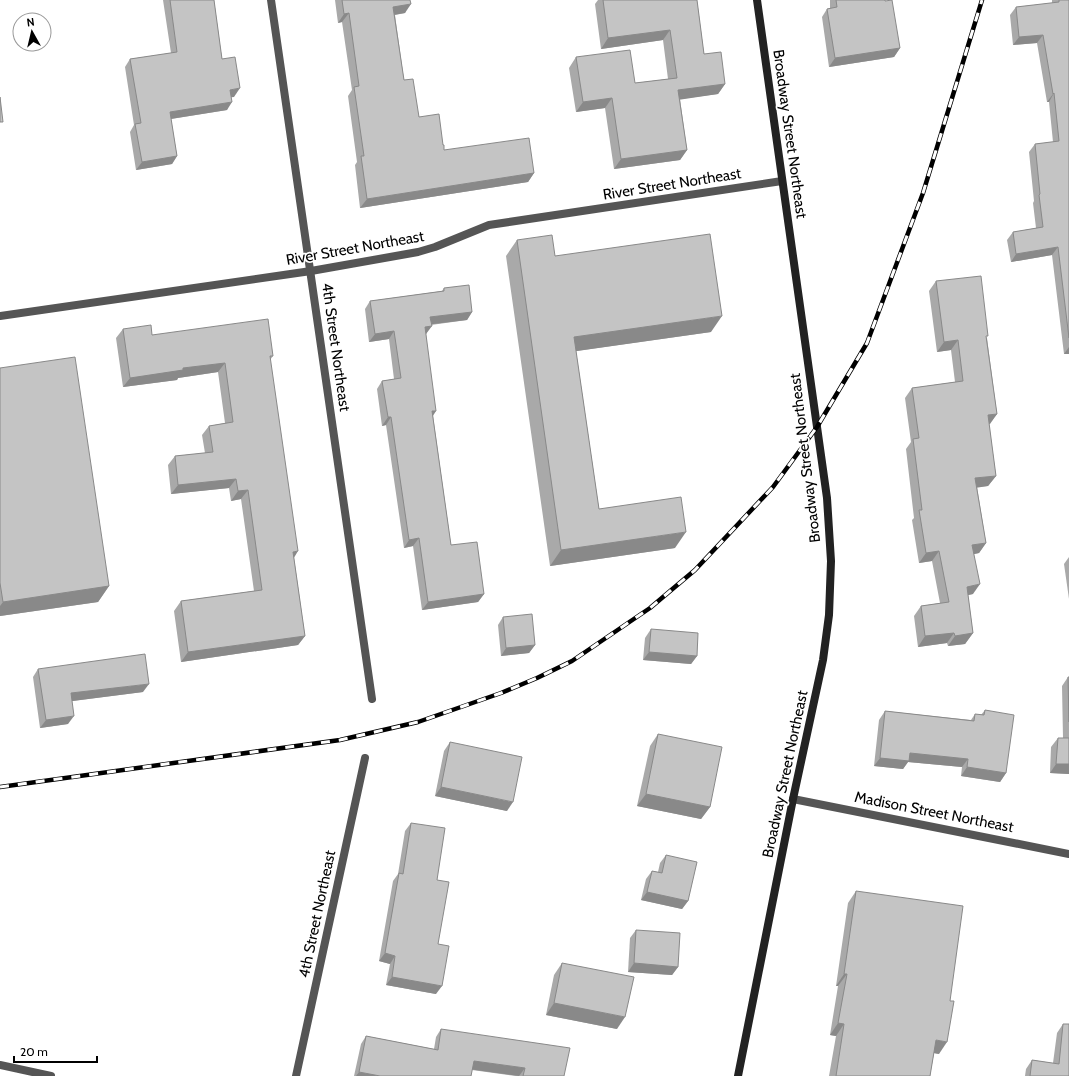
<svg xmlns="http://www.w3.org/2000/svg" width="1069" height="1076" font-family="Cabin,sans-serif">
<rect width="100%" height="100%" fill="#fff"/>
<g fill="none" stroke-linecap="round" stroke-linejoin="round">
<g stroke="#555" stroke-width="8">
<path d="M271 0 372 699"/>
<path d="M0 316 311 271 418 252 435 247 489 225 782 181"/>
<path d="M793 799 1069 854"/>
<path d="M0 1065 51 1076"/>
<path d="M296 1076 365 758"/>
</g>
<path stroke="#222" stroke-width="8" d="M738 1076 793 799 823 660 829 615 831 561 827 498 757 0"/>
<g stroke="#000" stroke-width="4.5">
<path id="rail" d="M0 787 340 740 418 722 501 693 537 678 572 661 650 608 695 570 773 487 817 427 867 343 923 193 982 0"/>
</g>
<use href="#rail" stroke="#fff" stroke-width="3" stroke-dasharray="9" stroke-linecap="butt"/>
</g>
<g fill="#a9a9a9">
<path d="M163 0H214L222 59 234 97H231L227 110 171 119 177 156 172 164 136 170 130 132 134 125 125 67 130 59 171 53Z"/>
<path d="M335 0H410L405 13 395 15 404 80 419 117 443 145 444 150 534 173 528 182 360 208 355 165 357 162 348 96 352 90 342 22 338 23Z"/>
<path d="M598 0H697L704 54 725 84 718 94 680 99 687 150 680 160 614 169 605 108 576 112 569 68 576 57 635 83 668 79 663 40 601 49 595 4Z"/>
<path d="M830 0H885L900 48 894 57 829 67 822 17 827 9 830 8Z"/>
<path d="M1052 0H1069V354H1064L1052 255 1011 262 1007 240 1013 232 1036 228 1033 203 1034 201 1029 152 1035 144 1053 142 1049 102H1047L1037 43 1013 45 1010 15 1016 7 1052 3Z"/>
<path d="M517 240 555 256 711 332 576 351 599 509 675 548 550 566 506 256Z"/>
<path d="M936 281 987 338 997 414 989 424 996 476 988 486 977 487 986 543 979 553 974 554 973 594 968 595 973 633 965 644 948 646 947 643 918 647 914 616 921 606 940 603 932 561 919 563 912 520 914 518 906 449 911 442 905 398 912 388 955 382 951 350 937 352 929 291Z"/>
<path d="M444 288 472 312 467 320 431 325 426 334 433 416 451 545 484 594 478 602 422 610 413 546 404 548 386 425 382 426 377 389 382 381 394 379 389 339 369 342 365 309 370 301 442 291Z"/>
<path d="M123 329 152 335 273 356 270 360 294 558 305 636 298 645 181 662 174 611 181 601 254 591 241 499 231 501 229 488 171 494 168 465 175 456 205 453 202 435 209 426 225 423 218 372 178 378 177 380 123 387 116 338Z"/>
<path d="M0 368 109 586 98 602 0 616Z"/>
<path d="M1069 557V599L1064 564Z"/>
<path d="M503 617 535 645 529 653 501 656 498 625Z"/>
<path d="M651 629 697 656 691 664 643 660 645 638Z"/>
<path d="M38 669 143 692 72 701 68 724 40 728 33 677Z"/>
<path d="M1068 677H1069V774L1050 773 1051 747 1058 738H1063L1062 686Z"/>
<path d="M985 710 1006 773 1000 782 961 776 962 767 908 762 903 769 874 766 879 720 885 711 971 720 975 714 981 715Z"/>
<path d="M658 734 710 807 701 819 637 806 650 746Z"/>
<path d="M450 742 507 811 435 796 444 751Z"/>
<path d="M411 823 438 944 436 994 386 985 390 964 379 961 393 881 398 874 405 831Z"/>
<path d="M666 855 688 901 682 909 641 900 646 879 652 871 658 872 660 863Z"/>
<path d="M856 891 939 1054 934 1053 930 1076H829L836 1036 830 1035 838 986H836L848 903Z"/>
<path d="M636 930 678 967 672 975 628 972 630 938Z"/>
<path d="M562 963 617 1029 546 1015 554 975Z"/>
<path d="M1063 1024 1069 1076H1025L1026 1069 1032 1060 1053 1063 1057 1033Z"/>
<path d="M441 1029 564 1076H516L472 1070 471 1076H354L361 1044 366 1036 434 1049 436 1037Z"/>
</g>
<g fill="#898989">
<path d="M411 4 405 13 387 16 393 7Z"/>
<path d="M349 13 342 22 338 23 344 14Z"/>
<path d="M670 30 663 40 601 49 608 38Z"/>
<path d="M1043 35 1037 43 1013 45 1019 37Z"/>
<path d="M900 48 894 57 829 67 835 58Z"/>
<path d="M725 84 718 94 671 101 678 90Z"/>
<path d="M240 88 234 97 225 98 230 90Z"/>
<path d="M1054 93 1049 102H1047L1053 94Z"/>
<path d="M612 98 605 108 576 112 583 102Z"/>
<path d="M232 102 227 110 164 120 170 112Z"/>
<path d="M687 150 680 160 614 169 621 159Z"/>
<path d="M177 156 172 164 136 170 142 162Z"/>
<path d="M534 173 528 182 360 208 367 199Z"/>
<path d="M1058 247 1052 255 1011 262 1016 254Z"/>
<path d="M472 312 467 320 425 325 430 317Z"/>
<path d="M722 316 711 332 563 353 574 337Z"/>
<path d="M432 326 426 334 419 335 425 327Z"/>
<path d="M394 331 389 339 369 342 375 334Z"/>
<path d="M958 340 951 350 937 352 944 342Z"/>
<path d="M1069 347V354H1064Z"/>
<path d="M225 363 218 372 178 378 177 380 123 387 130 378 183 368Z"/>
<path d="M432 411H436L431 419Z"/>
<path d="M997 414 990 424 981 425 988 415Z"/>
<path d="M388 417H391L386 425 382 426Z"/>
<path d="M996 476 988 486 968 489 975 478Z"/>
<path d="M236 479 229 488 171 494 178 485Z"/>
<path d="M248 490 241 499 231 501 238 491Z"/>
<path d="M686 532 675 548 550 566 561 550Z"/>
<path d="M419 538 413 546 404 548 409 540Z"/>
<path d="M986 543 979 553 965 556 972 545Z"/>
<path d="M298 551 292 561 293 552Z"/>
<path d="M939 551 932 561 919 563 926 553Z"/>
<path d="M980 584 973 594 959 597 967 587Z"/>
<path d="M109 586 98 602 0 616V606L3 602Z"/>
<path d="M484 594 478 602 422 610 428 602Z"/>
<path d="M954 633 947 643 918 647 925 636Z"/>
<path d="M973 633 965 644 948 646 955 636Z"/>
<path d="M305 636 298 645 181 662 188 652Z"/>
<path d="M535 645 529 653 501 656 506 648Z"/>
<path d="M649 652 697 656 691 664 643 660Z"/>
<path d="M149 684 143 692 65 702 71 693Z"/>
<path d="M74 716 68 724 40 728 46 720Z"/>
<path d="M910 753 968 759 962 767 908 762 903 769 874 766 880 758Z"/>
<path d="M1056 764H1069V774L1050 773Z"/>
<path d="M967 767 1006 773 1000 782 961 776Z"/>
<path d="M441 787 513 802 507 811 435 796Z"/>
<path d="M646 794 710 807 701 819 637 806Z"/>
<path d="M647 892 688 901 682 909 641 900Z"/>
<path d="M385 953 395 956 390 964 379 961Z"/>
<path d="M634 963 678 967 672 975 628 972Z"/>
<path d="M844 974H847L838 986H836Z"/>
<path d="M392 977 442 986 436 994 386 985Z"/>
<path d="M554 1003 625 1017 617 1029 546 1015Z"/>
<path d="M838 1023 844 1024 836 1036 830 1035Z"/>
<path d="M936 1040 947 1042 939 1054 928 1052Z"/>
<path d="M474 1061 525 1068 519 1076 468 1069Z"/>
<path d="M359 1072 380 1076H356Z"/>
</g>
<g fill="#c4c4c4" stroke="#898989">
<path d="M170 0H214L222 59 235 57 240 88 230 90 232 102 170 112 177 156 142 162 135 124 141 123 130 59 177 52Z"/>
<path d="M342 0H410L411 4 393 7 404 80 413 79 419 117 439 114 443 145H444V150L529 138 534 173 367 199 361 156H364L354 87 359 86 349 13 344 14Z"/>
<path d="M603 0H697L704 54 721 52 725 84 678 90 687 150 621 159 612 98 583 102 576 57 630 50 635 83 677 78 670 30 608 38Z"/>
<path d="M836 0H885V1L892 0 900 48 835 58 827 9 837 7Z"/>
<path d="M1059 0H1069V338L1058 247 1016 254 1013 232 1043 227 1039 195 1040 194 1035 144 1059 141 1054 93 1053 94 1043 35 1019 37 1016 7 1059 2Z"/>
<path d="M0 97 3 122H0Z"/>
<path d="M710 234 722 316 574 337 599 509 681 497 686 532 561 550 517 240 552 235 555 256Z"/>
<path d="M981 276 988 336H986L997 414 988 415 996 476 975 478 986 543 972 545 980 584 967 587 973 633 955 636 954 633 925 636 921 606 949 602 939 551 926 553 919 510H922L913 439 919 438 912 388 963 381 958 340 944 342 936 281Z"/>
<path d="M469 285 472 312 430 317 432 326 425 327 436 411H432L451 545 477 542 484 594 428 602 419 538 409 540 391 417H388L382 381 401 378 394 331 375 334 370 301 444 291V288Z"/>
<path d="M268 319 273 356H270L298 551 293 552 305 636 188 652 181 601 262 590 248 490 238 491 236 479 178 485 175 456 213 452 209 426 233 422 225 363 183 368V370L130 378 123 329 151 325 152 335Z"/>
<path d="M75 357 109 586 3 602 0 583V368Z"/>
<path d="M532 614 535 645 506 648 503 617Z"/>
<path d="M651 629 698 633 697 656 649 652Z"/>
<path d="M145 654 149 684 71 693 74 716 46 720 38 669Z"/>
<path d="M1068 677H1069V722Z"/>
<path d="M985 710 1014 715 1006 773 967 767 968 759 910 753 909 761 880 758 885 711 974 721 975 714 984 715Z"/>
<path d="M658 734 722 747 710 807 646 794Z"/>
<path d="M1058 738H1069V764H1056Z"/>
<path d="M450 742 522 757 513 802 441 787Z"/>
<path d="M411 823 445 828 437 880 449 882 438 944 449 946 442 986 392 977 395 956 385 953 399 873 403 874Z"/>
<path d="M666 855 697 862 688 901 647 892 652 871 662 873Z"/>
<path d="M856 891 963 906 950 1001H954L947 1042 936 1040 930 1076H836L844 1024 838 1023 847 974H844Z"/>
<path d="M636 930 680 933 678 967 634 963Z"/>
<path d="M562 963 634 977 625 1017 554 1003Z"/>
<path d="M1063 1024H1069V1076H1030L1032 1060 1059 1064Z"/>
<path d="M441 1029 570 1048 564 1076H523L525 1068 474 1061 471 1076H380L359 1072 366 1036 438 1050Z"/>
</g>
<g text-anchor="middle" stroke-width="3.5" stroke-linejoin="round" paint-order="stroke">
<g font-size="15" fill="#000" stroke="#fff">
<text transform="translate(790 134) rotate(82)" y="5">Broadway Street Northeast</text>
<text transform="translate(672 184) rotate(-9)" y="5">River Street Northeast</text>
<text transform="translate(355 248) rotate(-10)" y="5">River Street Northeast</text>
<text transform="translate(336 347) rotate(82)" y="5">4th Street Northeast</text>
<text transform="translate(805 458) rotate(-97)" y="5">Broadway Street Northeast</text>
<text transform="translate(785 774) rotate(-78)" y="5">Broadway Street Northeast</text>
<text transform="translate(934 812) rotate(11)" y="5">Madison Street Northeast</text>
<text transform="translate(317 914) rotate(-78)" y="5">4th Street Northeast</text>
</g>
</g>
<g transform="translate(32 32) rotate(352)"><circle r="19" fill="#ffffff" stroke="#999999"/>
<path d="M0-3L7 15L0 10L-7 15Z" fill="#000000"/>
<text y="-6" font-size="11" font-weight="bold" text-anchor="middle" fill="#000000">N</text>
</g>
<path d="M14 1056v6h83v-6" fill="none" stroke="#000000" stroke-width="2"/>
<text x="20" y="1056" font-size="12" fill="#000000" stroke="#ffffff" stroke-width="3" paint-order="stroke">20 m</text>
</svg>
